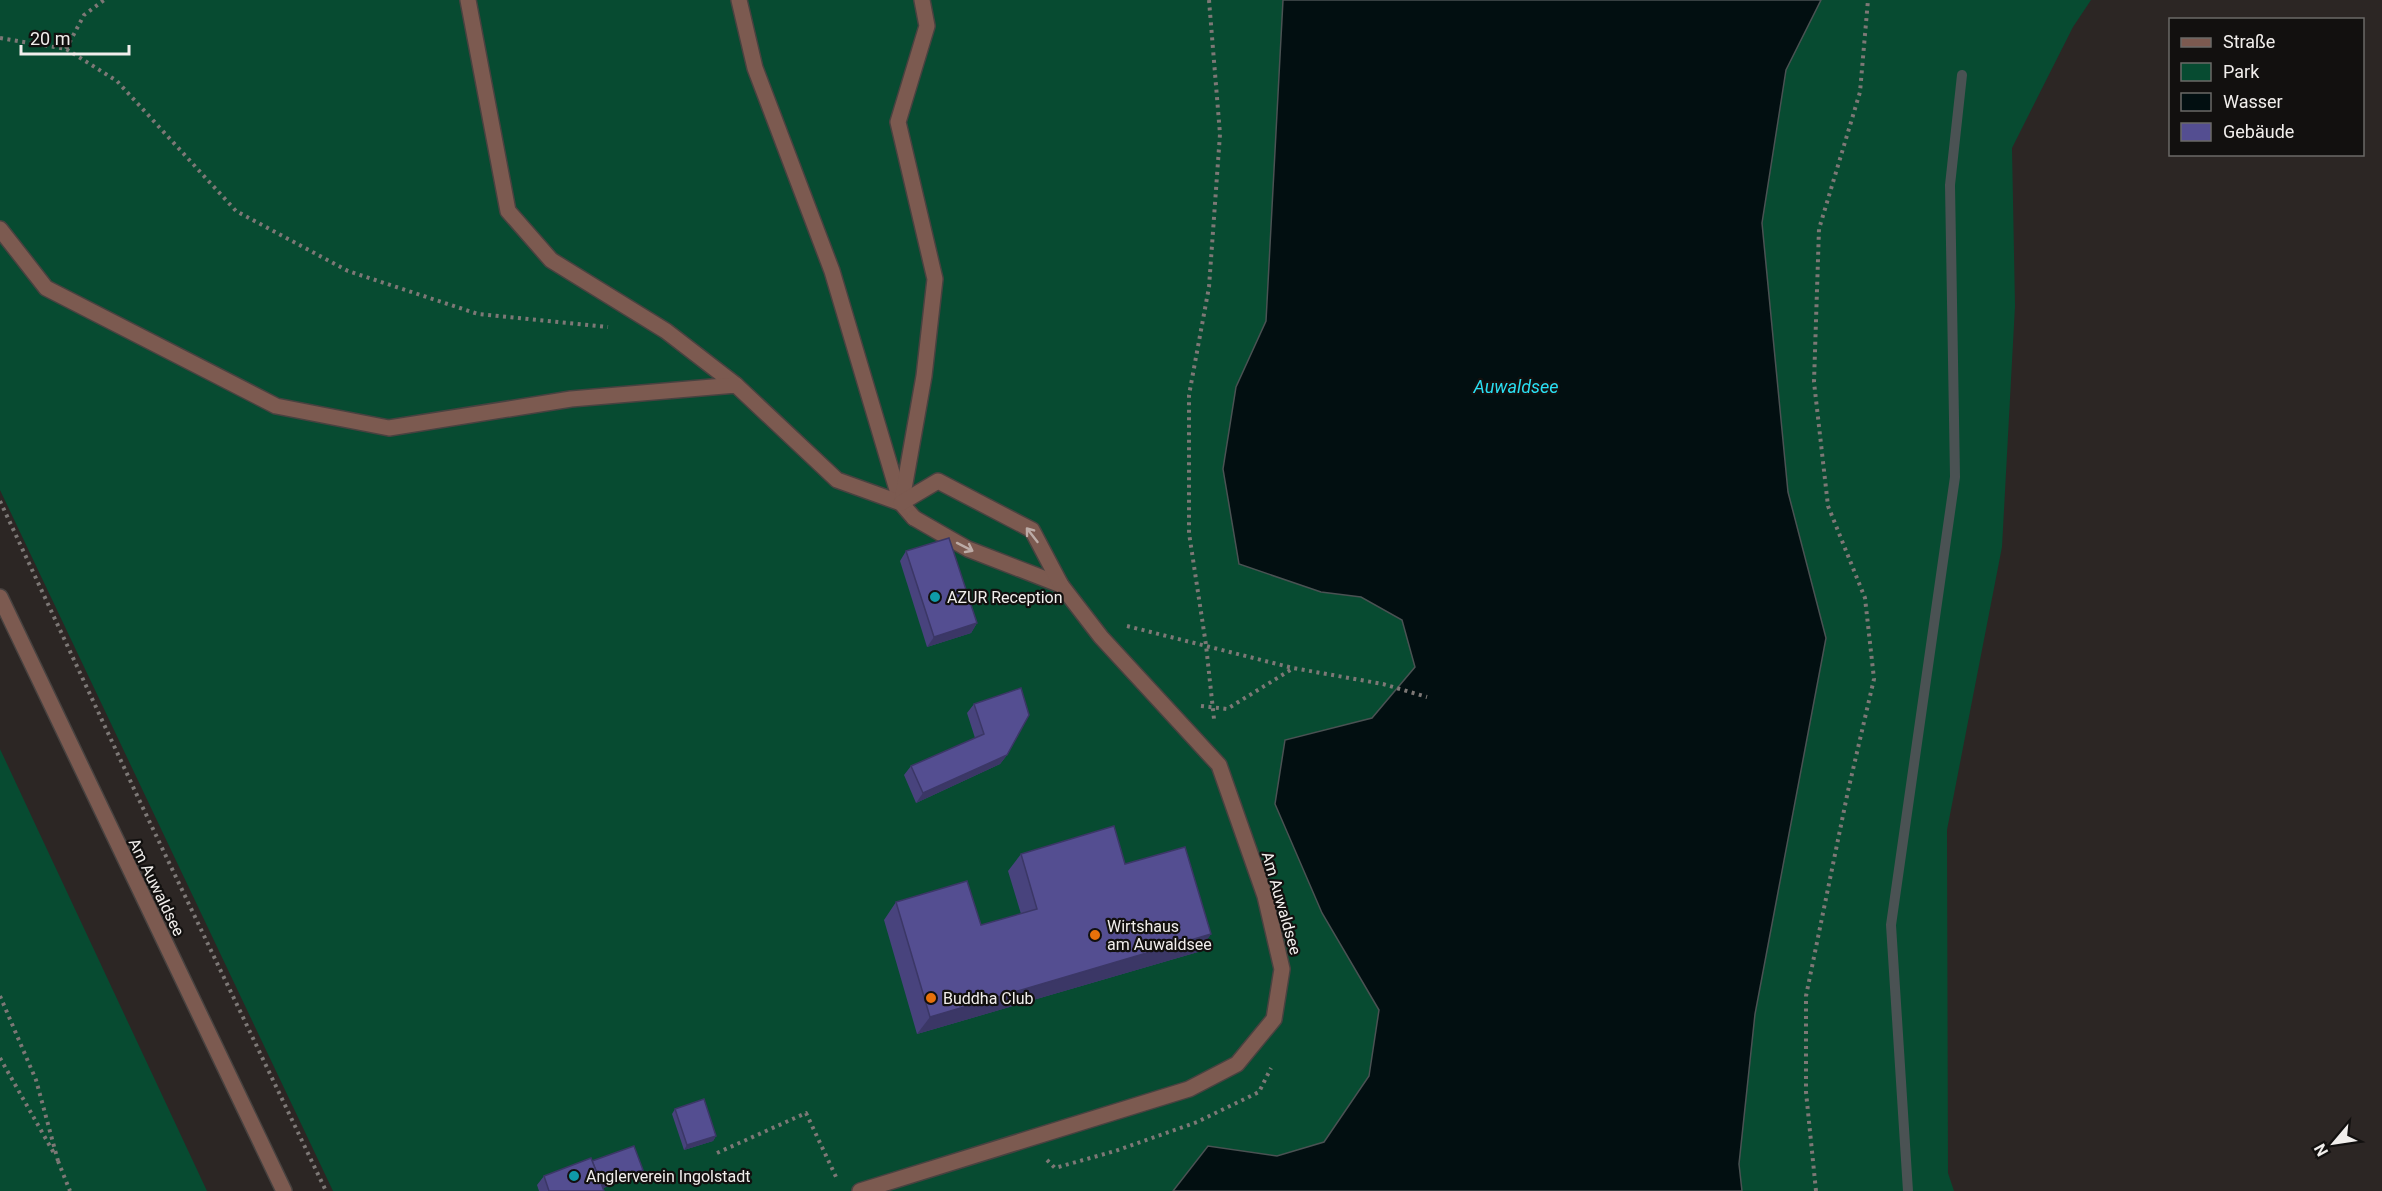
<svg xmlns="http://www.w3.org/2000/svg" width="2382" height="1191" font-family="Roboto,sans-serif">
<rect width="100%" height="100%" fill="#2c2624"/>
<g fill="#074b31">
<path d="M0 0H1283L1266 321 1236 387 1321 592 1361 597 1402 620 1415 667 1372 718 1285 740 1275 804 1322 913 1379 1010 1369 1076 1324 1142 1277 1156 1208 1146 1173 1191H333L0 490Z"/>
<path d="M1821 0H2091L2073 27 2012 148 2015 306 2002 547 1947 830 1948 1173 1954 1191H1742L1739 1164 1755 1014 1826 638 1788 492 1762 223 1786 70Z"/>
<path d="M0 749 207 1191H0Z"/>
</g>
<path fill="#020f11" stroke="#4a5253" stroke-width="1.5" d="M1283 0H1821L1786 70 1762 223 1788 492 1826 638 1755 1014 1739 1164 1742 1191H1173L1208 1146 1277 1156 1324 1142 1369 1076 1379 1010 1322 913 1275 804 1285 740 1372 718 1415 667 1402 620 1361 597 1321 592 1239 564 1223 469 1236 387 1266 321Z"/>
<g fill="none" stroke-linecap="round" stroke-linejoin="round">
<path stroke="#4a5253" stroke-width="10" d="M1908 1191 1891 925 1955 477 1950 185 1962 75"/>
<g stroke="#484240" stroke-width="18">
<g id="service">
<path d="M468 0 508 211 551 260 666 331 736 385"/>
<path d="M739 0 755 68 832 271 901 503 914 518"/>
<path d="M0 229 46 288 276 406 389 428 571 399 736 385 837 480 901 503"/>
<path d="M902 500 924 376 935 279 898 122 927 26 922 0"/>
</g>
</g>
<g stroke="#484240" stroke-width="18">
<g id="minor">
<path d="M914 518 968 549 1061 585"/>
<path d="M860 1191 1189 1089 1237 1064 1274 1019 1282 969 1265 896 1219 765 1101 637 1061 585 1032 530 938 481 901 503"/>
</g>
</g>
<g stroke="#484240" stroke-width="18">
<path id="tertiary" d="M0 597 284 1191"/>
</g>
<g stroke="#7d7876" stroke-width="4" stroke-dasharray="3 4.5" stroke-linecap="butt">
<path d="M1209 0 1220 134 1209 287 1189 395V533L1206 645 1214 719"/>
<path d="M0 38 66 49 117 81 236 211 348 271 478 314 608 327"/>
<path d="M66 49 84 15 104 0"/>
<path d="M0 501 142 806 326 1191"/>
<path d="M1127 626 1293 668 1383 684 1427 697"/>
<path d="M1201 706 1227 709 1292 669"/>
<path d="M0 996 36 1080 58 1161"/>
<path d="M0 1058 55 1155"/>
<path d="M717 1153 806 1113 837 1179"/>
<path d="M1047 1160 1055 1168 1115 1151 1197 1122 1259 1092 1271 1068"/>
<path d="M58 1161 70 1191"/>
<path d="M1816 1191 1806 1092V996L1848 791 1874 679 1865 598 1828 506 1814 382 1819 229 1860 92 1868 0"/>
</g>
<use href="#service" stroke="#7c5a50" stroke-width="15"/>
<use href="#minor" stroke="#7c5a50" stroke-width="15"/>
<use href="#tertiary" stroke="#7c5a50" stroke-width="15"/>
</g>
<g fill="#48437d">
<path d="M906 551 977 623 971 633 927 647 900 561Z"/>
<path d="M974 704 1007 755 1000 764 916 803 904 775 911 766 975 738 967 713Z"/>
<path d="M1021 854 1125 864 1211 934 1198 952 917 1034 884 920 896 902 981 925 1021 914 1008 871Z"/>
<path d="M675 1109 716 1136 713 1141 684 1150 672 1114Z"/>
<path d="M592 1161 643 1170 640 1175 603 1188 604 1191H539L537 1185 544 1176Z"/>
</g>
<g fill="#3b3766">
<path d="M977 623 971 633 927 647 934 637Z"/>
<path d="M1007 755 1000 764 916 803 923 793Z"/>
<path d="M1211 934 1198 952 917 1034 930 1017Z"/>
<path d="M716 1136 713 1141 684 1150 687 1145Z"/>
<path d="M643 1170 640 1175 595 1191 596 1187Z"/>
</g>
<g fill="#544e91" stroke="#3b3766" stroke-width="1.5">
<path d="M949 538 977 623 934 637 906 551Z"/>
<path d="M1021 688 1029 715 1007 755 923 793 911 766 984 734 974 704Z"/>
<path d="M1114 826 1125 864 1185 847 1211 934 930 1017 896 902 967 881 981 925 1037 909 1021 854Z"/>
<path d="M704 1099 716 1136 687 1145 675 1109Z"/>
<path d="M634 1146 643 1170 602 1185 592 1161Z"/>
<path d="M591 1158 604 1191H549L544 1176Z"/>
</g>
<defs><path id="oneway-shaft" d="M-6 0H5M1.5-3L5.5 0L1.5 3" fill="none" stroke-width="1.6" stroke-linecap="round" stroke-linejoin="round" transform="scale(1.5)"/></defs>
<g stroke="#bcaba6">
<use href="#oneway-shaft" transform="translate(1032 535) rotate(-128)"/>
<use href="#oneway-shaft" transform="translate(965 547) rotate(27)"/>
</g>
<g fill="#0f9aa8" stroke="#12100f" stroke-width="2">
<circle cx="935" cy="597" r="6"/>
<circle cx="574" cy="1176" r="6"/>
</g>
<g fill="#e8710a" stroke="#12100f" stroke-width="2">
<circle cx="1095" cy="935" r="6"/>
<circle cx="931" cy="998" r="6"/>
</g>
<g text-anchor="middle" stroke-width="4.5" stroke-linejoin="round" paint-order="stroke">
<g font-size="16" fill="#f1eeec" stroke="#12100f" text-anchor="start">
<text x="947" y="603">AZUR Reception</text>
<text x="1107" y="932">Wirtshaus<tspan x="1107" dy="18">am Auwaldsee</tspan></text>
<text x="943" y="1004">Buddha Club</text>
<text x="586" y="1182">Anglerverein Ingolstadt</text>
</g>
<g font-size="16" fill="#f1eeec" stroke="#12100f">
<text transform="translate(157 887) rotate(64)" y="6">Am Auwaldsee</text>
<text transform="translate(1282 903) rotate(74)" y="6">Am Auwaldsee</text>
</g>
<g font-size="18" font-style="italic" fill="#2adff2" stroke="#12100f">
<text x="1516" y="393">Auwaldsee</text>
</g>
</g>
<rect x="2169" y="18" width="195" height="138" fill="#12100f" stroke="#6b6967" stroke-width="1.5"/>
<rect x="2181" y="38" width="30" height="9" fill="#7c5a50" stroke="#6b6967" stroke-width="1.5"/>
<text x="2223" y="48" font-size="18" fill="#f1eeec">Straße</text>
<rect x="2181" y="63" width="30" height="18" fill="#074b31" stroke="#6b6967" stroke-width="1.5"/>
<text x="2223" y="78" font-size="18" fill="#f1eeec">Park</text>
<rect x="2181" y="93" width="30" height="18" fill="#020f11" stroke="#6b6967" stroke-width="1.5"/>
<text x="2223" y="108" font-size="18" fill="#f1eeec">Wasser</text>
<rect x="2181" y="123" width="30" height="18" fill="#544e91" stroke="#6b6967" stroke-width="1.5"/>
<text x="2223" y="138" font-size="18" fill="#f1eeec">Gebäude</text>
<g transform="translate(2334 1143) rotate(241)" stroke="#12100f" stroke-width="4.5" paint-order="stroke">
<path d="M0-4.5L10 22L0 15L-10 22Z" fill="#f1eeec"/>
<text y="-9" font-size="16" font-weight="bold" text-anchor="middle" fill="#f1eeec">N</text>
</g>
<path d="M21 45v9h108v-9" fill="none" stroke="#f1eeec" stroke-width="3"/>
<text x="30" y="45" font-size="18" fill="#f1eeec" stroke="#12100f" stroke-width="4.5" paint-order="stroke">20 m</text>
</svg>
